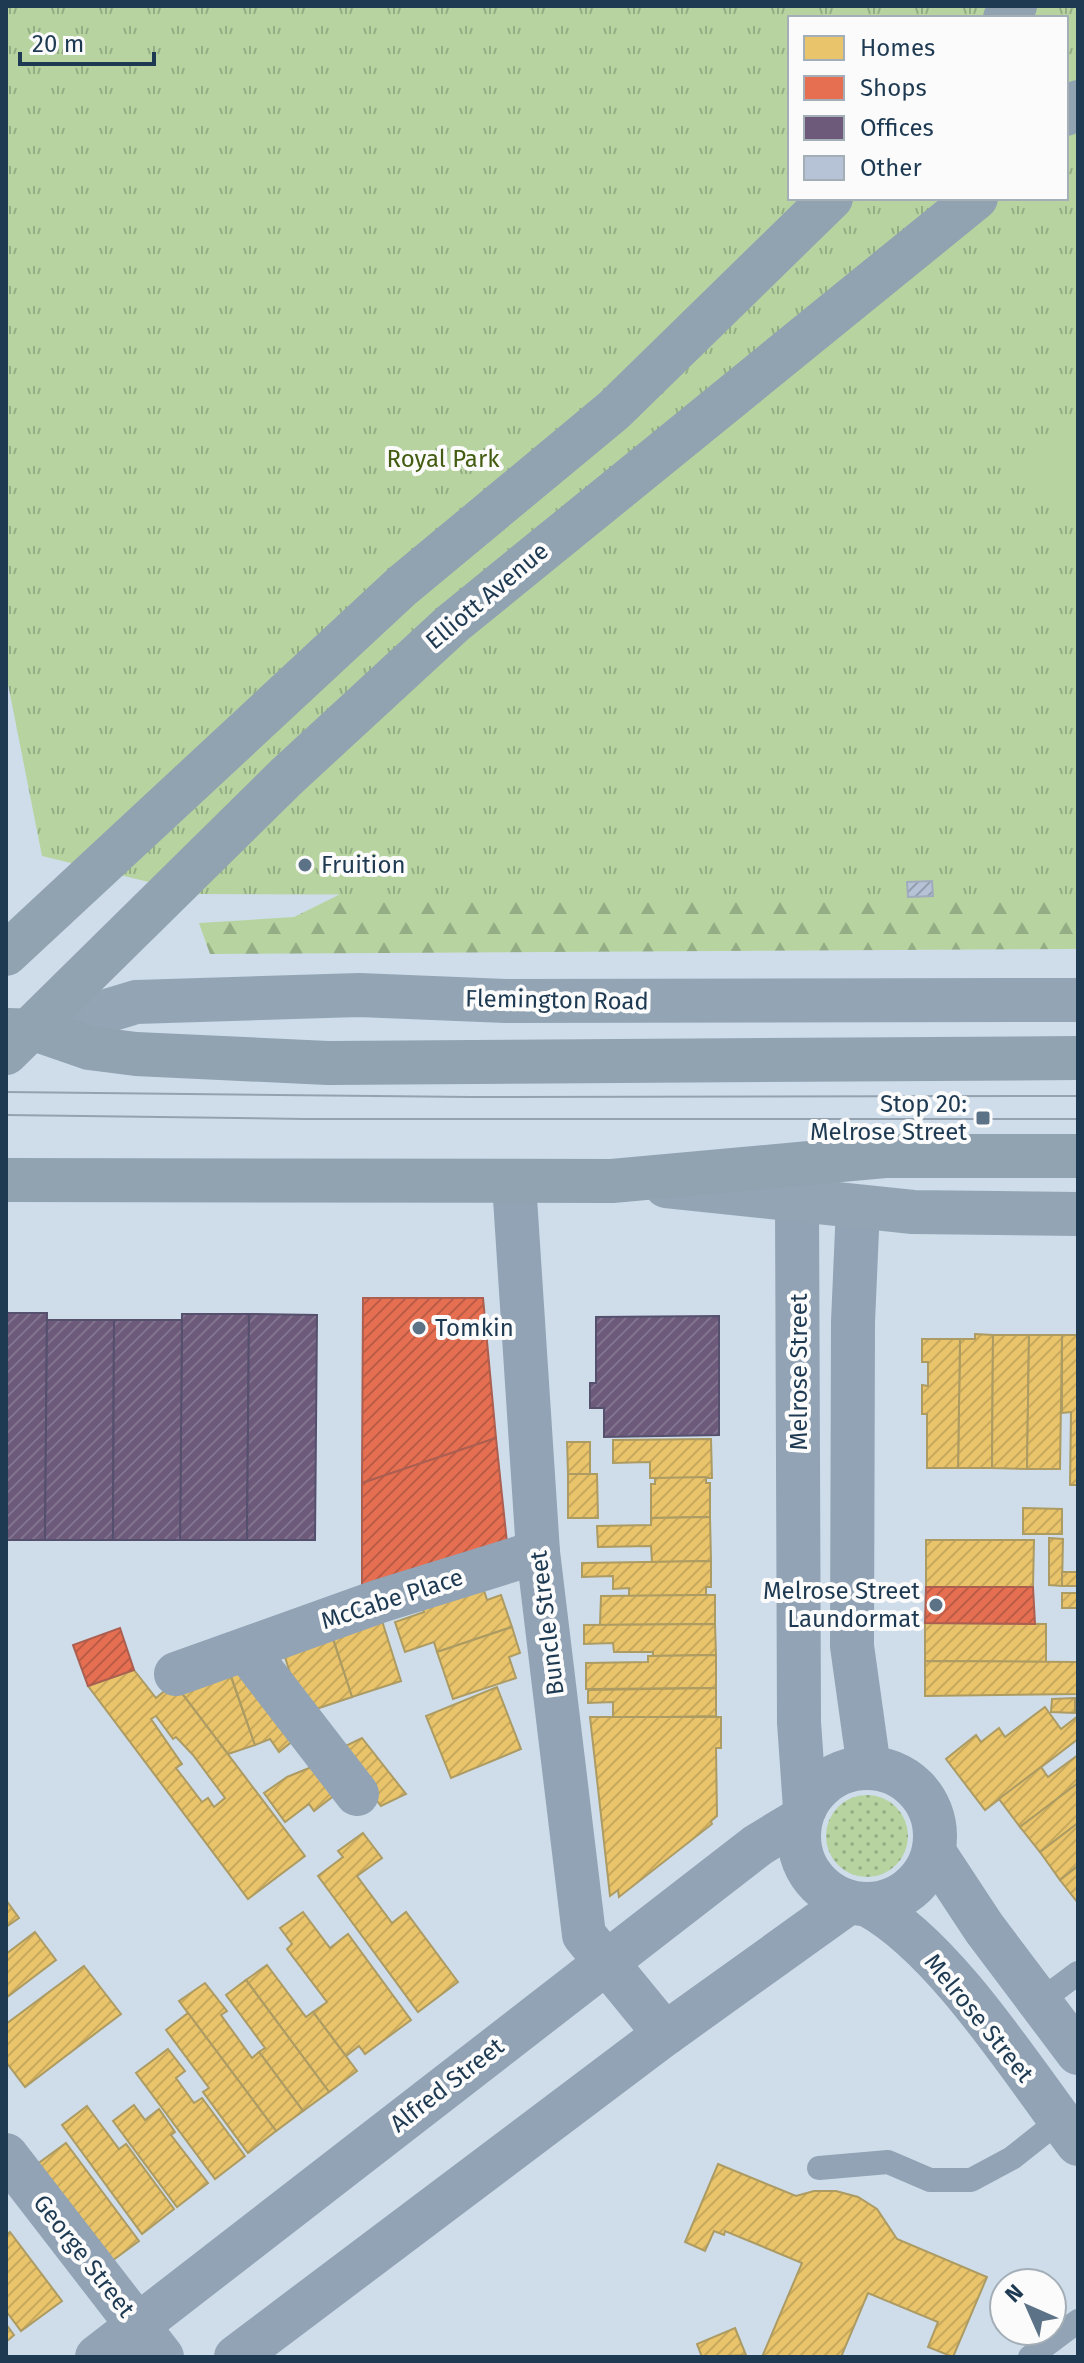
<svg xmlns="http://www.w3.org/2000/svg" width="1084" height="2363" font-family="'Fira Sans',sans-serif">
<defs>
<pattern id="grass-dots" width="8" height="8" patternUnits="userSpaceOnUse" patternTransform="scale(2)"><rect width="8" height="8" fill="#b7d4a0"/><path d="M2 2h.1M6 6h.1" fill="none" stroke="#94ad85" stroke-width="1.8" stroke-linecap="round"/></pattern>
<pattern id="forest-firs" width="22" height="20" patternUnits="userSpaceOnUse" patternTransform="scale(2)"><rect width="22" height="20" fill="#b7d4a0"/><path d="M5 1l3.5 6h-7zM16 11l3.5 6h-7z" fill="#94ad85"/></pattern>
<pattern id="park-tufts" width="24" height="20" patternUnits="userSpaceOnUse" patternTransform="scale(2)"><rect width="24" height="20" fill="#b7d4a0"/><path d="M3 7l-1-3M5 7V3M7 7l1-3M15 17l-1-3M17 17v-4M19 17l1-3" fill="none" stroke="#94ad85"/></pattern>
<pattern id="homes-hatch" width="6" height="6" patternUnits="userSpaceOnUse" patternTransform="scale(2)"><rect width="6" height="6" fill="#e9c46a"/><path d="M-1 1l2-2M0 6l6-6M5 7l2-2" fill="none" stroke="#c7a95e"/></pattern>
<pattern id="shops-hatch" width="6" height="6" patternUnits="userSpaceOnUse" patternTransform="scale(2)"><rect width="6" height="6" fill="#e76f51"/><path d="M-1 1l2-2M0 6l6-6M5 7l2-2" fill="none" stroke="#bb5c46"/></pattern>
<pattern id="offices-hatch" width="6" height="6" patternUnits="userSpaceOnUse" patternTransform="scale(2)"><rect width="6" height="6" fill="#6d597a"/><path d="M-1 1l2-2M0 6l6-6M5 7l2-2" fill="none" stroke="#81748e"/></pattern>
<pattern id="building-hatch" width="6" height="6" patternUnits="userSpaceOnUse" patternTransform="scale(2)"><rect width="6" height="6" fill="#b6c3d6"/><path d="M-1 1l2-2M0 6l6-6M5 7l2-2" fill="none" stroke="#939fb0"/></pattern>
</defs>
<rect width="100%" height="100%" fill="#cfddea"/>
<circle fill="url(#grass-dots)" cx="867" cy="1836" r="41"/>
<path fill="url(#forest-firs)" d="M1078 622V949L210 954 199 923 294 917 383 873Z"/>
<path fill="url(#park-tufts)" fill-rule="evenodd" d="M6 6H1078V897L198 894 42 856 6 674ZM790 18H1066V198H790Z"/>
<path fill="#b7d4a0" d="M1078 419V532L1021 473Z"/>
<g fill="url(#homes-hatch)" stroke="#ac9b63" stroke-width="2" fill-rule="evenodd">
<path d="M975 1334 993 1335 992 1468H958L960 1339H975Z"/>
<path d="M993 1335H1029L1027 1469 992 1468Z"/>
<path d="M1029 1335H1062L1060 1469H1027Z"/>
<path d="M1062 1335H1078V1485H1070L1071 1412 1062 1413Z"/>
<path d="M922 1339H960L958 1468H927V1414H922V1385L928 1386V1362H922Z"/>
<path d="M711 1439 712 1478H650V1462L613 1463V1440Z"/>
<path d="M567 1442H590V1474H568Z"/>
<path d="M568 1474H597L598 1518H568Z"/>
<path d="M706 1477V1483H710V1517L651 1518V1484H655V1478Z"/>
<path d="M1023 1508 1062 1509V1534H1023Z"/>
<path d="M710 1517 711 1561 652 1562 651 1546 598 1547 597 1526 651 1525V1518Z"/>
<path d="M1049 1538 1063 1539 1062 1586 1049 1585Z"/>
<path d="M926 1540H1034L1033 1587H926Z"/>
<path d="M711 1561V1587H706V1595L629 1596V1588L613 1589V1576L582 1577V1563Z"/>
<rect x="1062" y="1572" width="15" height="14"/>
<path d="M482 1584 487 1600 501 1595 512 1627 437 1652 434 1642 405 1652 395 1622 424 1612 422 1605Z"/>
<rect x="1062" y="1593" width="16" height="15"/>
<path d="M706 1595H715V1624L600 1625 601 1596Z"/>
<path d="M378 1608 401 1681 352 1697 332 1635Z"/>
<path d="M925 1623 1046 1624V1662L925 1661Z"/>
<path d="M328 1624 352 1697 310 1711 298 1698 283 1651Z"/>
<path d="M715 1624 716 1655 653 1656V1652H614L613 1643 584 1644V1625Z"/>
<path d="M512 1627 520 1653 509 1657 516 1678 453 1699 437 1652Z"/>
<path d="M716 1655V1688L586 1689V1663L648 1662V1656Z"/>
<path d="M925 1661 1077 1662V1694L925 1696Z"/>
<path d="M226 1663 255 1745 228 1754 178 1688Z"/>
<path d="M247 1663 299 1736 279 1752 270 1739 255 1745 229 1670Z"/>
<path d="M134 1670 156 1698 174 1683 305 1856 248 1899 88 1686ZM156 1716 173 1739 176 1737 193 1755 225 1798 214 1807 208 1798 202 1802 176 1768 182 1764 151 1719Z"/>
<path d="M497 1687 521 1749 451 1778 426 1716Z"/>
<path d="M716 1688V1716L613 1718V1702L588 1703V1690Z"/>
<path d="M1075 1698V1713L1051 1712 1052 1699Z"/>
<path d="M1045 1707 1061 1729 1078 1716V1739L985 1810 946 1759 976 1735 981 1742 999 1728 1005 1737Z"/>
<path d="M590 1717H721V1748H716L717 1816 711 1821 712 1824 619 1897 618 1890 610 1896Z"/>
<path d="M362 1738 406 1794 381 1806 337 1750Z"/>
<path d="M1078 1755V1783L1020 1827 999 1799 1041 1767 1048 1777Z"/>
<path d="M324 1762 344 1788 314 1811 309 1804 285 1822 264 1793 287 1777Z"/>
<path d="M1078 1783V1823L1040 1852 1020 1827Z"/>
<path d="M1078 1823V1866L1060 1880 1040 1852Z"/>
<path d="M363 1833 382 1858 357 1876 392 1923 406 1912 458 1982 418 2012 318 1876 343 1857 338 1851Z"/>
<path d="M1078 1866V1903L1060 1880Z"/>
<path d="M6 1900 19 1918 6 1927Z"/>
<path d="M303 1912 330 1948 348 1934 411 2020 365 2054 359 2046 346 2056 313 2012 327 2002 287 1949 292 1944 280 1928Z"/>
<path d="M35 1932 56 1960 6 1998V1954Z"/>
<path d="M267 1965 306 2017 313 2012 357 2071 329 2092 246 1980Z"/>
<path d="M84 1966 121 2014 25 2087 6 2062V2024Z"/>
<path d="M246 1980 329 2092 303 2111 259 2052 265 2048 226 1995Z"/>
<path d="M205 1983 227 2011 221 2015 252 2058 259 2052 303 2111 276 2131 179 2001Z"/>
<path d="M188 2013 276 2131 248 2153 203 2092 209 2088 166 2030Z"/>
<path d="M168 2049 185 2071 176 2078 194 2103 202 2098 245 2156 215 2179 136 2073Z"/>
<path d="M134 2105 145 2120 159 2109 175 2132 171 2135 208 2183 177 2207 113 2121Z"/>
<path d="M87 2106 119 2149 126 2144 174 2209 142 2234 62 2125Z"/>
<path d="M66 2143 139 2241 109 2263 36 2165Z"/>
<path d="M718 2164 796 2196 814 2191H836L858 2197 877 2209 897 2239 987 2277 953 2357 928 2347 938 2322 868 2293 841 2357H762L802 2263 725 2231 724 2235 714 2231 705 2251 685 2242Z"/>
<path d="M10 2232 62 2301 21 2331 6 2311V2235Z"/>
<path d="M6 2324 14 2335 6 2342Z"/>
<path d="M735 2328 746 2355 702 2357 697 2344Z"/>
</g>
<g fill="url(#shops-hatch)" stroke="#ab5f51" stroke-width="2">
<path d="M363 1298H483L496 1438 362 1483Z"/>
<path d="M496 1438 507 1543 362 1592V1483Z"/>
<path d="M926 1587H1033L1035 1624 925 1623Z"/>
<path d="M120 1628 134 1670 88 1686 73 1645Z"/>
</g>
<g fill="url(#offices-hatch)" stroke="#55506e" stroke-width="2">
<path d="M6 1313H47L45 1540H6Z"/>
<path d="M182 1314H249L247 1540H180Z"/>
<path d="M249 1314 317 1315 315 1540H247Z"/>
<path d="M719 1316V1435L604 1437V1408H590V1383H596V1317Z"/>
<path d="M47 1320H114L113 1540H45Z"/>
<path d="M114 1320H182L180 1540H113Z"/>
</g>
<path fill="url(#building-hatch)" stroke="#a0acbe" stroke-width="2" d="M932 881 933 896 908 897 907 882Z"/>
<g fill="none" stroke-linecap="round" stroke-linejoin="round">
<g stroke="#91a3b4" stroke-width="24">
<path d="M1039 2002 1078 1973"/>
<path d="M819 2168 888 2162 930 2180H971L1012 2158 1060 2120"/>
<path d="M1030 2357 1078 2321"/>
</g>
<g stroke="#91a3b4" stroke-width="44">
<path d="M514 1183 538 1552 584 1935 665 2034"/>
<path d="M797 1201 799 1722 805 1808"/>
<path d="M858 1207 853 1322 852 1646 869 1768"/>
<path d="M246 1650 357 1794"/>
<path d="M176 1674 380 1601 538 1552"/>
<circle cx="867" cy="1836" r="68"/>
<path d="M934 1852 984 1928 1078 2053"/>
<path d="M868 1905C946 1948 1023 2072 1078 2144"/>
<path d="M6 2155 162 2357"/>
<path d="M97 2357 758 1845 801 1819"/>
<path d="M236 2357 665 2034 849 1902"/>
</g>
<g stroke="#93a5b4" stroke-width="44">
<path d="M40 1031 136 1002 359 995 506 1001 1078 1000"/>
<path d="M666 1186 913 1212 1078 1214"/>
</g>
<g stroke="#91a2b1" stroke-width="44">
<path d="M1005 18 1015 6"/>
<path d="M1066 114 1078 102"/>
<path d="M6 954 402 586 614 410 831 198"/>
<path d="M8 1030 40 1031 89 1048 136 1054 328 1063 1078 1058"/>
<path d="M6 1053 285 778 452 624 976 198"/>
<path d="M6 1180 612 1181 885 1156H1078"/>
</g>
<g stroke="#94a2b0" stroke-width="2">
<path d="M6 1092 471 1097 1078 1096"/>
<path d="M6 1115 305 1119H1078"/>
</g>
</g>
<g fill="#5c7387" stroke="#fbfbfb" stroke-width="3">
<circle cx="305" cy="865" r="8"/>
<rect x="975" y="1110" width="16" height="16" rx="4"/>
<circle cx="419" cy="1328" r="8"/>
<circle cx="936" cy="1605" r="8"/>
</g>
<g text-anchor="middle" stroke-width="8" stroke-linejoin="round" paint-order="stroke">
<g font-size="24" fill="#435c11" stroke="#fbfbfb">
<text x="443" y="467">Royal Park</text>
</g>
<g font-size="24" fill="#1e3a52" stroke="#fbfbfb">
<text transform="translate(487 596) rotate(-40)" y="8">Elliott Avenue</text>
<text transform="translate(557 1000) rotate(1)" y="8">Flemington Road</text>
<text transform="translate(799 1372) rotate(-90)" y="8">Melrose Street</text>
<text transform="translate(392 1599) rotate(-18)" y="8">McCabe Place</text>
<text transform="translate(547 1623) rotate(-97)" y="8">Buncle Street</text>
<text transform="translate(979 2018) rotate(51)" y="8">Melrose Street</text>
<text transform="translate(447 2085) rotate(-38)" y="8">Alfred Street</text>
<text transform="translate(84 2256) rotate(52)" y="8">George Street</text>
</g>
<g font-size="24" fill="#1e3a52" stroke="#fbfbfb" text-anchor="start">
<text x="321" y="873">Fruition</text>
<text x="967" y="1112" text-anchor="end">Stop 20:<tspan x="967" dy="28">Melrose Street</tspan></text>
<text x="435" y="1336">Tomkin</text>
<text x="920" y="1599" text-anchor="end">Melrose Street<tspan x="920" dy="28">Laundormat</tspan></text>
</g>
</g>
<rect width="1084" height="2363" fill="none" stroke="#1e3a52" stroke-width="16"/>
<rect x="788" y="16" width="280" height="184" fill="#fbfbfb" stroke="#a3aeb7" stroke-width="2"/>
<rect x="804" y="36" width="40" height="24" fill="#e9c46a" stroke="#a3aeb7" stroke-width="2"/>
<text x="860" y="56" font-size="24" fill="#1e3a52">Homes</text>
<rect x="804" y="76" width="40" height="24" fill="#e76f51" stroke="#a3aeb7" stroke-width="2"/>
<text x="860" y="96" font-size="24" fill="#1e3a52">Shops</text>
<rect x="804" y="116" width="40" height="24" fill="#6d597a" stroke="#a3aeb7" stroke-width="2"/>
<text x="860" y="136" font-size="24" fill="#1e3a52">Offices</text>
<rect x="804" y="156" width="40" height="24" fill="#b6c3d6" stroke="#a3aeb7" stroke-width="2"/>
<text x="860" y="176" font-size="24" fill="#1e3a52">Other</text>
<g transform="translate(1028 2307) rotate(315)"><circle r="38" fill="#fbfbfb" stroke="#a3aeb7" stroke-width="2"/>
<path d="M0-6L14 30L0 20L-14 30Z" fill="#5c7387"/>
<text y="-12" font-size="22" font-weight="bold" text-anchor="middle" fill="#1e3a52">N</text>
</g>
<path d="M20 52v12h134v-12" fill="none" stroke="#1e3a52" stroke-width="4"/>
<text x="32" y="52" font-size="24" fill="#1e3a52" stroke="#fbfbfb" stroke-width="6" paint-order="stroke">20 m</text>
</svg>
